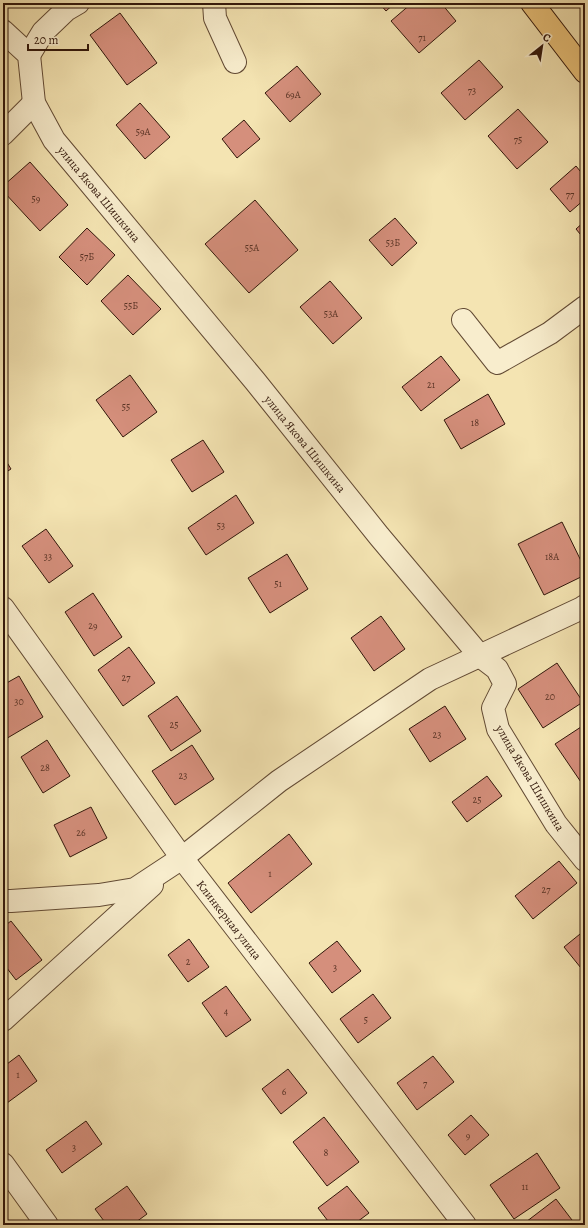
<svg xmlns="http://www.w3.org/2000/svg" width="588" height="1228" font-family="Alegreya,serif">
<rect width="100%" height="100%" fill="#f4e4b2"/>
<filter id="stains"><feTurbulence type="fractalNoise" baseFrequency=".005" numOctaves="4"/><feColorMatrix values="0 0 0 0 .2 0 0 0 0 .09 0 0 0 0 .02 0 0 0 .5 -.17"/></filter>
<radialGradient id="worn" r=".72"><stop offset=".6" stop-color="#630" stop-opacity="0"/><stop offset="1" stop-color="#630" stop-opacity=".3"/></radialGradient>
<g fill="#d58f7c" stroke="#31160a">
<path d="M379 3H395L386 11Z"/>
<path d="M412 3H441L456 21 419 53 391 21Z"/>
<path d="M120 13 157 63 127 85 90 35Z"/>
<path d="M479 60 503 87 465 120 441 93Z"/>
<path d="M297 66 321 94 290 122 265 93Z"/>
<path d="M140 103 170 137 145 159 116 125Z"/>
<path d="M518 109 548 142 517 169 488 136Z"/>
<path d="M244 120 260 139 237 158 222 139Z"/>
<path d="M30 162 68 205 40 231 3 191V186Z"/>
<path d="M576 166 585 177V199L570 212 550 189Z"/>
<path d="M255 200 298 250 249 293 205 244Z"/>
<path d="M395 218 417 243 392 266 369 240Z"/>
<path d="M585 221V240L576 229Z"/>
<path d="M87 228 115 255 87 285 59 257Z"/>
<path d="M128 275 161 309 133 335 101 301Z"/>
<path d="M330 281 362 318 333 344 300 307Z"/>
<path d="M441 356 460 380 421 411 402 387Z"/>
<path d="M130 375 157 412 123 437 96 400Z"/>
<path d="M488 394 505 424 461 449 444 420Z"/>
<path d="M203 440 224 472 192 492 171 460Z"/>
<path d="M3 456 11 469 3 474Z"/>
<path d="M236 495 254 523 206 555 188 528Z"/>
<path d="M562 522 585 569V575L544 595 518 544Z"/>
<path d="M46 529 73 566 49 583 22 546Z"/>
<path d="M287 554 308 589 270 613 248 578Z"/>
<path d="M93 593 122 637 94 656 65 612Z"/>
<path d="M381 616 405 649 374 671 351 638Z"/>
<path d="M129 647 155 683 123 706 98 670Z"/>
<path d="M557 663 583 702 543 728 518 689Z"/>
<path d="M19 676 43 717 4 740 3 737V685Z"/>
<path d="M177 696 201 731 171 751 148 716Z"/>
<path d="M445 706 466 739 430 762 409 729Z"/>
<path d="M584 725 585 726V788L555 744Z"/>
<path d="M47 740 70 776 43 793 21 757Z"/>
<path d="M192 745 214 779 175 805 152 771Z"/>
<path d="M487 776 502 796 467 822 452 802Z"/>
<path d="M91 807 107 838 70 857 54 825Z"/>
<path d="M289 834 312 864 251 913 228 883Z"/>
<path d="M559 861 577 883 533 919 515 896Z"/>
<path d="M11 921 42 960 16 980 3 963V927Z"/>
<path d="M585 930V973L564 947Z"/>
<path d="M189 939 209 967 188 982 168 955Z"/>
<path d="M337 941 361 971 332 993 309 963Z"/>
<path d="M226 986 251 1020 226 1037 202 1003Z"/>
<path d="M373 994 391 1018 358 1043 340 1019Z"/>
<path d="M19 1055 37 1081 7 1103 3 1097V1067Z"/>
<path d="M433 1056 454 1082 417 1110 397 1083Z"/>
<path d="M288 1069 307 1093 281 1114 262 1089Z"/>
<path d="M471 1115 489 1135 465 1155 448 1135Z"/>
<path d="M324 1117 359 1162 327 1186 293 1142Z"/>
<path d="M86 1121 102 1144 62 1173 46 1150Z"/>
<path d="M537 1153 560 1188 514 1219 490 1185Z"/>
<path d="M127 1186 147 1214 132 1225H107L95 1209Z"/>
<path d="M347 1186 369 1213 353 1225H331L318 1208Z"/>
<path d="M556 1199 572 1220 565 1225H522Z"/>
</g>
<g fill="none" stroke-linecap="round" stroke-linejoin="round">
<g stroke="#624a34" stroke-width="24">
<g id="minor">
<path d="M214 3 215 18 235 62"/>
<path d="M3 31 29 55 34 103 54 140 255 381 379 536 480 656 497 669 505 684 493 708 498 729 556 824 585 860"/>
<path d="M29 55 43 32 66 10 78 3"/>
<path d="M3 134 34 103"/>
<path d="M463 320 497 363 550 333 585 307"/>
<path d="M3 608 182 858 465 1225"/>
<path d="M3 901H11L99 895 135 889 182 858 279 781 430 679 582 608 585 606"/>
<path d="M3 1020 152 885"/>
<path d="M3 1164 47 1225"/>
</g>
</g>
<g stroke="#31160a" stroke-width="24">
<path id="major" d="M532 3 585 72"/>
</g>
<use href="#minor" stroke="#f8edcd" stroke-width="22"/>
<use href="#major" stroke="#eac279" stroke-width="22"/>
</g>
<g text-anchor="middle" stroke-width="3" stroke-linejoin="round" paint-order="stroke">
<g font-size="10" fill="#5a3426">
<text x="422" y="41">71</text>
<text x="472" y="94">73</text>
<text x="293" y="98">69А</text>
<text x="143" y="135">59А</text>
<text x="518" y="143">75</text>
<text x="570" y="198">77</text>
<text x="36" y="202">59</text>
<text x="393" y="246">53Б</text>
<text x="252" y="251">55А</text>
<text x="87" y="260">57Б</text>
<text x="131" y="309">55Б</text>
<text x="331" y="317">53А</text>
<text x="431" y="388">21</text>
<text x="126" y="410">55</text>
<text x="475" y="426">18</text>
<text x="221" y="529">53</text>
<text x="48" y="560">33</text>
<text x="552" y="560">18А</text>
<text x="278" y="587">51</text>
<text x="93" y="629">29</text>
<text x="126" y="681">27</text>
<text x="550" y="700">20</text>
<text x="19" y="705">30</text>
<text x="174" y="728">25</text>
<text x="437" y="738">23</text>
<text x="45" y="771">28</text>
<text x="183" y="779">23</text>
<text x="477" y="803">25</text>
<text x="81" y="836">26</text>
<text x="270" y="877">1</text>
<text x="546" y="893">27</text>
<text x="188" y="965">2</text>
<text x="335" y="971">3</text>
<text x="226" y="1015">4</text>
<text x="366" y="1023">5</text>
<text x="18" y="1078">1</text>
<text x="425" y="1087">7</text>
<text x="284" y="1095">6</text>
<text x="468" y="1139">9</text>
<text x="74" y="1151">3</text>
<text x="326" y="1156">8</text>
<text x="525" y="1190">11</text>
</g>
<g font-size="12" fill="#31160a" stroke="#f8edcd">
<text transform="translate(99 194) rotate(50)" y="4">улица Якова Шишкина</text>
<text transform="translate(305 444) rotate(51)" y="4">улица Якова Шишкина</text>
<text transform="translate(530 778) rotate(59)" y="4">улица Якова Шишкина</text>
<text transform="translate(229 920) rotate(52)" y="4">Клинкерная улица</text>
</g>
</g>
<rect width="588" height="1228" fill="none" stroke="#f4e4b2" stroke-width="16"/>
<rect x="4" y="4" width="580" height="1220" fill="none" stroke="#31160a" stroke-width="2"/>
<rect x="8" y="8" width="572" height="1212" fill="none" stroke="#31160a"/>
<g transform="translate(542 46) rotate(30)" stroke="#f8edcd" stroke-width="3" paint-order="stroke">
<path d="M0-3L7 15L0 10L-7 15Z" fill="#31160a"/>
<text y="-6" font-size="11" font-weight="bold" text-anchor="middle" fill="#31160a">С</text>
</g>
<path d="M28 44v6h60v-6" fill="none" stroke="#31160a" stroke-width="2"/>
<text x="34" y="44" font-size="12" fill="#31160a" stroke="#f8edcd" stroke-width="3" paint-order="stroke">20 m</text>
<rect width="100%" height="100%" filter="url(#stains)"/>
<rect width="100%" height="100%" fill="url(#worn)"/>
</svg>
